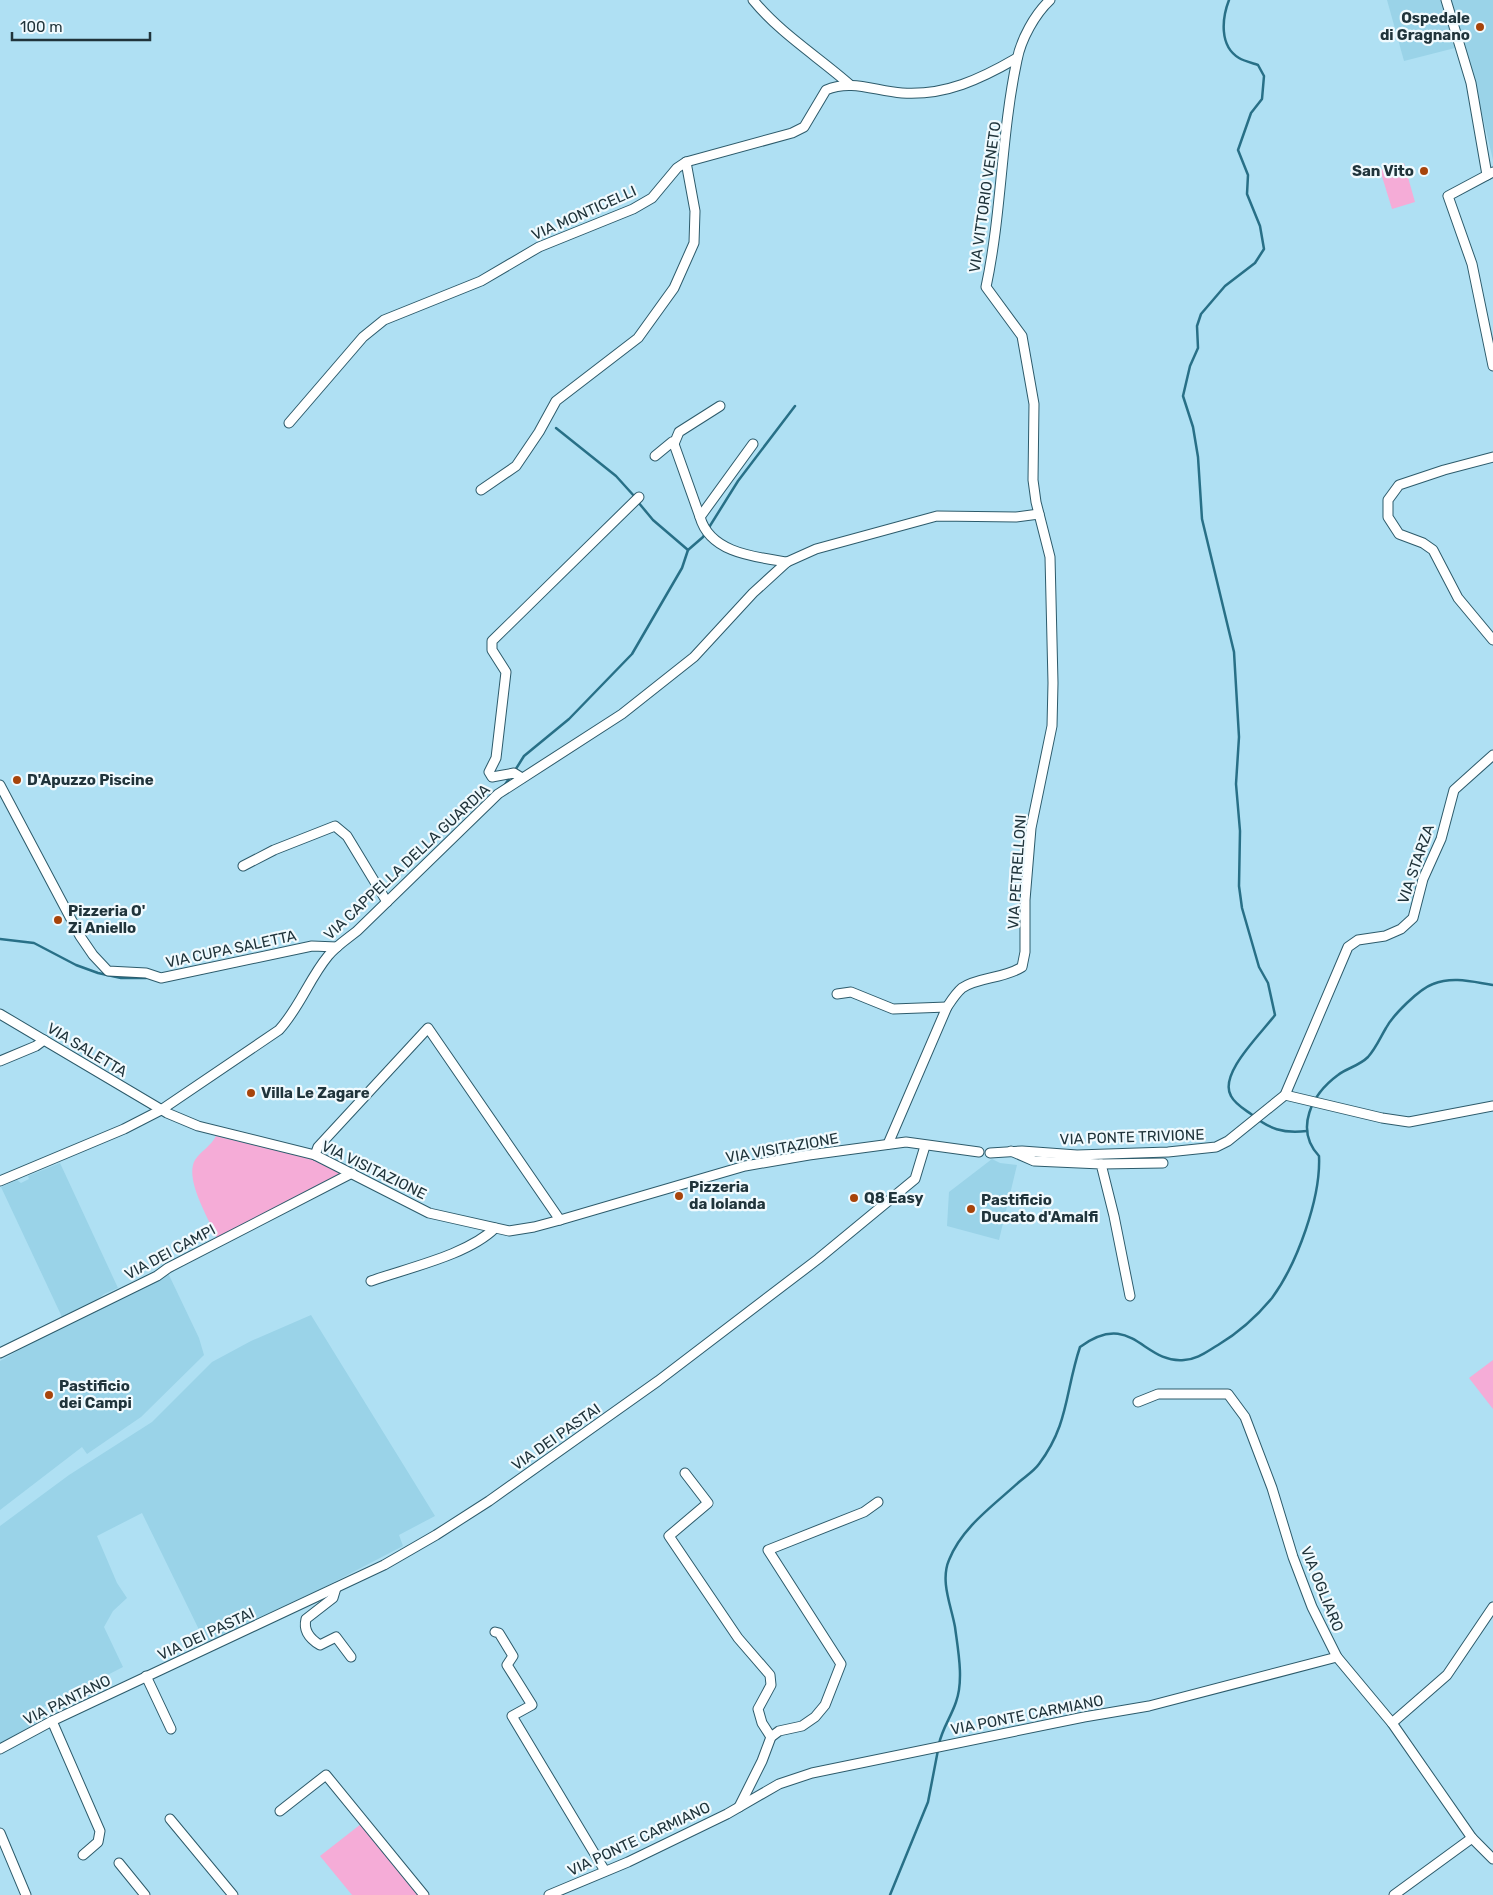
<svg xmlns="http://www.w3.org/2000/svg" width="1493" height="1895" font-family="Rubik,sans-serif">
<rect width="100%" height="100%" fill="#afe0f3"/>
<g fill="#9ad3e8">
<path d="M1387 0H1441L1455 48 1404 61Z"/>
<path d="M1451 0H1493V160L1469 59Z"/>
<path d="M992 1159 1000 1163 1017 1165 999 1240 947 1226 949 1192Z"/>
<path d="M60 1163 118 1288 104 1294 93 1303 62 1317 1 1187 17 1180 21 1183 29 1179 28 1176Z"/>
<path d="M168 1273 199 1338 204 1355 141 1417 87 1454 82 1447 0 1510V1361L26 1346V1344Z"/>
<path d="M311 1315 435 1516 399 1535 403 1546 286 1607 206 1644 142 1513 97 1536 117 1583 127 1598 113 1611 104 1627 123 1667 86 1686 91 1696 63 1710 58 1700 43 1707 47 1717 0 1743V1526L69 1475 152 1422 212 1362 251 1341Z"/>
</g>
<g fill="#f5acd7">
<path d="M1404 163 1415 202 1392 209 1380 170Z"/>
<path d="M216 1136 312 1159 342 1174 217 1238C209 1219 184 1179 195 1160 201 1151 211 1146 216 1136Z"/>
<path d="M1493 1360V1409L1469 1378Z"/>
<path d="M361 1824 418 1895H352L320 1856Z"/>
</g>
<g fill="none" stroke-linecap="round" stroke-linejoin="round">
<g stroke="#287087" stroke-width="2.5">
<path d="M1229 0C1222 18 1219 46 1239 58 1244 61 1252 63 1258 65L1264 76 1262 99 1251 113 1238 150 1248 175 1247 194 1260 226 1264 249 1255 263 1225 286 1201 314 1197 326 1198 348 1190 366 1183 396 1193 427 1198 457 1202 519 1234 652 1239 737 1236 784 1240 831 1239 886 1242 908 1259 967 1268 983 1275 1015C1262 1033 1218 1074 1231 1096 1235 1104 1244 1109 1251 1114 1269 1129 1283 1134 1307 1131"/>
<path d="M556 428 616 476 635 497"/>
<path d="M638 502 653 520 688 550"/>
<path d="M514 772 524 756 569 719 632 654 682 568 688 550 703 537 738 481 795 406"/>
<path d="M504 786 511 776"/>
<path d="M0 939 34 943 76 965 98 973 121 978H146"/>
<path d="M939 1744C942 1729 951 1717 956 1702 964 1680 958 1650 955 1627 951 1605 940 1581 949 1560 962 1527 994 1505 1019 1482 1026 1476 1034 1471 1039 1464 1069 1424 1065 1392 1080 1347 1132 1309 1143 1364 1184 1360 1198 1359 1206 1352 1218 1345 1238 1333 1257 1316 1272 1298 1297 1264 1321 1198 1319 1156 1294 1129 1312 1094 1338 1075 1347 1068 1359 1066 1368 1057 1376 1048 1380 1038 1386 1028 1393 1015 1419 989 1433 984 1453 976 1473 982 1493 985"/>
<path d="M890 1895 928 1802 938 1750"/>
</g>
<g stroke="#2d5b6b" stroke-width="11">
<g id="minor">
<path d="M753 0C780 33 817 56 849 84"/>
<path d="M1446 0 1471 83 1487 175"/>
<path d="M1493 172 1448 196 1472 264 1493 366"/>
<path d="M289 423 363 337 384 320 481 281 539 247 633 209 652 198 677 168 686 162 792 133 804 127 826 90C851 79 875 91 902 93 945 96 981 79 1017 58"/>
<path d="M674 444 700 517"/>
<path d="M674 444 679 432 720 406"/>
<path d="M753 444 700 517C710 553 755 557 787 562"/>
<path d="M655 456 672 442 674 444"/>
<path d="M1493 457 1444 470 1399 485 1388 500V517L1399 534 1423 543 1433 550 1458 598 1493 640"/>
<path d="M481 490 516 466 539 432 556 401 638 338 674 288 694 243 695 211 686 162"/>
<path d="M522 778 514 773 492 777 489 772 496 758 506 672 492 650V641L639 497"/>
<path d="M0 785 80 936 93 955 108 971 146 973 161 978 312 946 337 947"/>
<path d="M243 866 274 850 335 826 347 836 387 902"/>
<path d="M837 994 851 992 893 1009 947 1007"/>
<path d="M0 1014 167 1113 198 1126 315 1155 429 1213 509 1231 534 1227 560 1220 745 1166 809 1155 906 1142 979 1152"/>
<path d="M0 1061 36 1046 44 1040"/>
<path d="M1285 1095 1382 1118 1409 1122 1493 1106"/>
<path d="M888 1144 947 1007C951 1001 956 993 962 988 978 977 1003 979 1022 967L1025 952V900L1031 828 1052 726 1053 683 1050 557 1036 502 1033 480 1034 404 1022 336 986 287C1002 212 1001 135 1017 60 1021 39 1035 14 1050 0"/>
<path d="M1011 1151 1034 1161 1101 1164 1114 1216 1130 1296"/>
<path d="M990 1153 1022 1151 1077 1155 1168 1152 1216 1147 1228 1141 1285 1095 1348 947 1358 940 1385 936 1401 929 1413 918 1423 879 1441 839 1454 790 1493 755"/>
<path d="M315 1155 318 1147 428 1028 560 1220"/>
<path d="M1101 1164 1163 1163"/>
<path d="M0 1181 124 1129 161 1110 279 1030C300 1007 309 979 328 956 336 946 347 939 357 931L498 794 622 714 694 657 753 593 787 562 816 549 937 516 1016 517 1039 514"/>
<path d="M371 1281C407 1268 468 1255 495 1228"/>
<path d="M0 1353 157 1276 168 1268 352 1173"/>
<path d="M1138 1402 1158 1394H1228L1245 1417 1272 1488 1293 1557 1312 1607 1337 1657 1392 1723 1472 1838 1493 1859"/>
<path d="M685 1473 708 1503 669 1536 738 1638 770 1675 771 1685 758 1709 762 1723 771 1737"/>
<path d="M336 1588 333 1598 306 1619C303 1631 310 1639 320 1645L336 1637 351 1657"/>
<path d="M495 1632 499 1633 513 1656 507 1665 532 1705 512 1716 605 1871"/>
<path d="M146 1676 171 1729"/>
<path d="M52 1721 100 1831 98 1842 83 1855"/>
<path d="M1392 1723 1447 1675 1493 1607"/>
<path d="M0 1749 52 1721 384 1565 436 1535 489 1501 658 1381 818 1259 915 1179 925 1146"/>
<path d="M739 1807 762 1761 771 1737 779 1731 802 1726 815 1717 825 1705 841 1664 768 1550 864 1512 878 1502"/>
<path d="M280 1811 326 1775 424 1895"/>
<path d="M170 1819 233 1895"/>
<path d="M0 1833 26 1895"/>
<path d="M119 1863 145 1895"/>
<path d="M549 1895 628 1862 727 1814 779 1784 812 1773 1084 1717 1149 1706 1337 1657"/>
<path d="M1394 1895 1472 1838"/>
</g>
</g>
<use href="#minor" stroke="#fff" stroke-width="9"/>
</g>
<g fill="#a7440b" stroke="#f0fafe" stroke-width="2">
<circle cx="1480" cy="27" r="5"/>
<circle cx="1424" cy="171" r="5"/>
<circle cx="17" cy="780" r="5"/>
<circle cx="58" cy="920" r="5"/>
<circle cx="251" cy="1093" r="5"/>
<circle cx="679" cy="1196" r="5"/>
<circle cx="854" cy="1198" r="5"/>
<circle cx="971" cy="1209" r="5"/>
<circle cx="49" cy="1395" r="5"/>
</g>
<g text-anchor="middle" stroke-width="4.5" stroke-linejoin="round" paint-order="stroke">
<g font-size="15" font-weight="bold" fill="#20343b" stroke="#f0fafe" text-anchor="start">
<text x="1470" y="23" text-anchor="end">Ospedale<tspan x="1470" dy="17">di Gragnano</tspan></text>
<text x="1414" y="176" text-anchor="end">San Vito</text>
<text x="27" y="785">D'Apuzzo Piscine</text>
<text x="68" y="916">Pizzeria O'<tspan x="68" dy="17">Zi Aniello</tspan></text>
<text x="261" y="1098">Villa Le Zagare</text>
<text x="689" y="1192">Pizzeria<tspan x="689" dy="17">da Iolanda</tspan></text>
<text x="864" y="1203">Q8 Easy</text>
<text x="981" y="1205">Pastificio<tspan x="981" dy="17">Ducato d'Amalfi</tspan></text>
<text x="59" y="1391">Pastificio<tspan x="59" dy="17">dei Campi</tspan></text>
</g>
<g font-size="15" fill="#20343b" stroke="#f0fafe">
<text transform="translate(985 197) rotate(-82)" y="5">VIA VITTORIO VENETO</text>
<text transform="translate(584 213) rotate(-24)" y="5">VIA MONTICELLI</text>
<text transform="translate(407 862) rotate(-43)" y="5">VIA CAPPELLA DELLA GUARDIA</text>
<text transform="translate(1416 864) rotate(-71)" y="5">VIA STARZA</text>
<text transform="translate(1017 872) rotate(-86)" y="5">VIA PETRELLONI</text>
<text transform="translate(231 949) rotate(-12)" y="5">VIA CUPA SALETTA</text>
<text transform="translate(87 1050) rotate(31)" y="5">VIA SALETTA</text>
<text transform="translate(1132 1137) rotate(-2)" y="5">VIA PONTE TRIVIONE</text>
<text transform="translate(782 1148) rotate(-10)" y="5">VIA VISITAZIONE</text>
<text transform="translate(374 1170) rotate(26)" y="5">VIA VISITAZIONE</text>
<text transform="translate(170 1252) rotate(-28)" y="5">VIA DEI CAMPI</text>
<text transform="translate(556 1437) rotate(-35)" y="5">VIA DEI PASTAI</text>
<text transform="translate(1322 1589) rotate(68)" y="5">VIA OGLIARO</text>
<text transform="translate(206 1634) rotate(-25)" y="5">VIA DEI PASTAI</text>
<text transform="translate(67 1700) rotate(-26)" y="5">VIA PANTANO</text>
<text transform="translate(1027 1715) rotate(-11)" y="5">VIA PONTE CARMIANO</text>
<text transform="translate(639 1839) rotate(-25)" y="5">VIA PONTE CARMIANO</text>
</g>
</g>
<path d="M12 32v8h138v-8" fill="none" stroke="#20343b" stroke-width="2.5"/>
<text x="20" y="32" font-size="15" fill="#20343b" stroke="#f0fafe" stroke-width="4" paint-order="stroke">100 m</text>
</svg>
